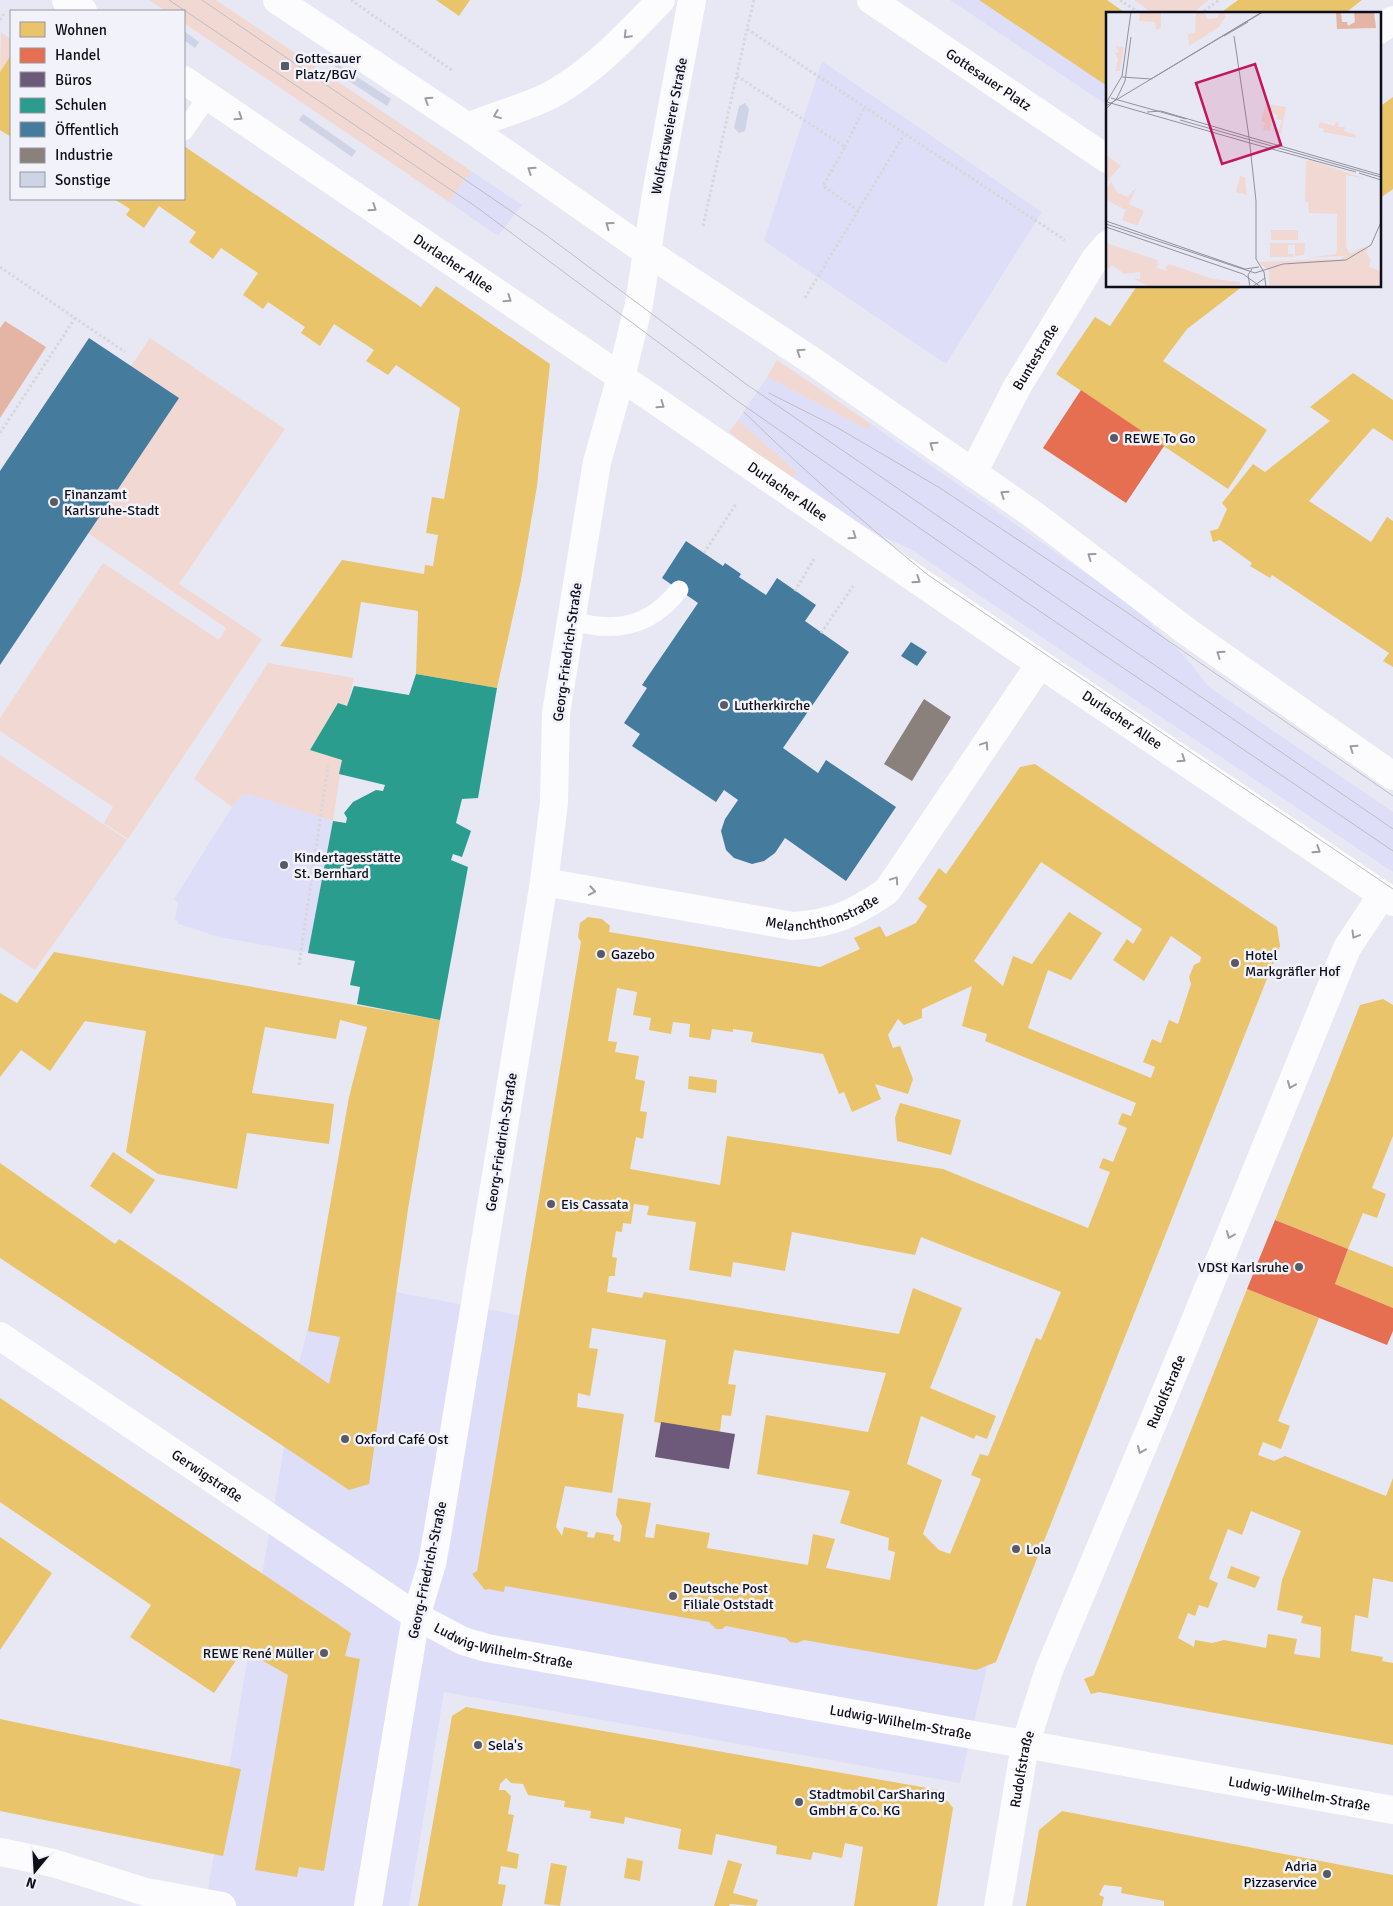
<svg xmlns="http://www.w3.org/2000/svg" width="1393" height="1906" font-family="Signika,sans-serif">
<rect width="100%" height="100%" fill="#e8e8f5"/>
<g fill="#dedef8">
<path d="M950 0H1057L1107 34V105Z"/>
<path d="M822 61 1042 212 946 364 764 241Z"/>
<path d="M471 171 522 205 498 236 449 202Z"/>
<path d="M767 377 867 429 871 424 1133 606 1186 658 1209 687 1393 812V872L910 549 861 526 791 481 797 472 738 420Z"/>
<path d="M249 794 333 821 379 830 355 961 219 937 179 924 175 919 178 903 174 899 232 807 241 796Z"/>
<path d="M321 1278 560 1323 534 1548 996 1628 960 1783 444 1692 409 1906H205L298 1366Z"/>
</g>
<g fill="#f1d8d3">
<path d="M149 0H216L471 171 449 202 184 23V11H166Z"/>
<path d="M1134 0H1209L1191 14H1154Z"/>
<path d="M1 32 11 39V55L0 72Z"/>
<path d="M150 338 285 429 179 584 262 639 128 839 104 823 113 807 0 731V718L103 563 219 640 226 628 88 533 178 398 131 366Z"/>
<path d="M777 360 871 424 867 429 767 377Z"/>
<path d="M738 420 797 472 791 481 729 432Z"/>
<path d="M268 663 354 678 347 706 338 704 310 750 342 760 333 821 249 794 241 796 232 807 194 779Z"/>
<path d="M0 755 127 840 35 970 0 947Z"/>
</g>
<path fill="#e4b5a4" d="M5 321 46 347 0 418V328Z"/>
<g fill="#e9c46a" fill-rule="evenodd">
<path d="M436 0H470L459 16Z"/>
<path d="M979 0H1107L1127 14H1107V86Z"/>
<path d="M1238 0H1362L1344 14H1219Z"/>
<path d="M11 55V137L0 130V72Z"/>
<path d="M1393 97V189L1379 199V107Z"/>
<path d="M184 146 421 307 436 286 550 364 537 486 521 580 497 688 416 674 418 611 361 602 352 658 280 646 342 560 424 574 425 565 433 566 438 535 426 533 432 497 444 499 460 408 396 365 388 375 366 361 374 350 334 324 320 346 301 333 305 327 268 302 263 309 243 295 258 273 221 248 213 259 189 242 196 232 159 206 144 228 126 215 130 209 114 199H184Z"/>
<path d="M1137 286H1243L1187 329 1163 361 1267 430 1228 489 1056 374 1095 317 1110 326Z"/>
<path d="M1353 373 1393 400V441L1373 428 1309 501 1371 542 1387 517 1393 521V667L1383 661 1389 653 1272 575 1270 578 1250 566 1252 563 1220 540 1213 542 1210 531 1218 529 1227 509 1222 503 1253 464 1265 472 1330 421 1310 407Z"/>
<path d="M1035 764 1277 927 1280 946 996 1662 976 1670 804 1640 797 1643 790 1642 786 1638 726 1626 722 1629H716L709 1622 505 1586 504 1592 488 1589 485 1590 472 1574 477 1571 581 942 578 937 580 923 588 917 602 919 610 926 609 932 820 967 860 949 854 938 880 926 886 937 916 923 927 906 918 899 939 868 946 874 1020 767ZM1041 862 1142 929 1133 944 1127 939 1113 960 1144 981 1171 936 1201 957 1200 962 1194 965 1189 977 1191 984 1178 1024 1169 1020 1161 1043 1152 1039 1143 1062 1155 1067 1151 1078 1028 1028 1048 970 1071 980 1102 933 1069 912 1032 964 1013 956 1003 986 974 961ZM972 986 962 1026 987 1034 985 1041 1136 1103 1131 1116 1122 1113 1118 1124 1127 1128 1113 1162 1103 1158 1099 1168 1110 1172 1088 1228 943 1169 727 1136 720 1185 630 1169 636 1137 643 1139 647 1112 640 1111 645 1081 635 1079 639 1056 615 1052 617 1042 608 1041 617 988 637 992 633 1015 651 1018 649 1030 671 1034 673 1022 690 1024 689 1037 710 1040 712 1029 733 1032V1029L753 1032 751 1042 823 1054 839 1094 844 1092 852 1112 881 1099 875 1084 908 1094 913 1079 900 1046 893 1048 888 1035 898 1019 904 1025 922 1018V1009ZM634 1204 649 1206 647 1215 696 1222 689 1270 731 1277 733 1262 785 1271 792 1232 915 1255 921 1237 1061 1292 1041 1340 1036 1338 988 1456 980 1454 971 1475 981 1479 950 1554 939 1550 923 1534 942 1480 907 1464 921 1416 974 1439 976 1435 987 1439 996 1416 930 1388 962 1308 913 1288 899 1334 644 1292 642 1298 607 1292 609 1276H615V1272L617 1258 612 1257 616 1231 622 1232 623 1223 631 1224ZM592 1328 666 1340 654 1422 720 1432 722 1415 731 1416 736 1385 728 1384 734 1350 886 1373 868 1432 766 1415 757 1474 850 1491 840 1523 889 1538 888 1550 895 1552 890 1580 826 1568 835 1539 813 1534 808 1565 707 1548 710 1533 656 1524 654 1538 645 1537 651 1503 618 1498 616 1515 622 1526 620 1542 613 1540 614 1535 596 1532 594 1538 587 1537 588 1532 564 1527 562 1536 556 1527 565 1486 612 1493 624 1414 577 1407 578 1393 590 1396 598 1349 589 1348Z"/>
<path d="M54 952 440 1020 408 1209 369 1484 349 1490 0 1258V1163L115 1244 119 1239 186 1284 329 1384 340 1337 308 1331 349 1097 367 1027 340 1020 336 1039 265 1027 252 1093 334 1104 329 1144 247 1133 237 1189 158 1174 126 1152 146 1031 85 1021 50 1071 21 1050 0 1077V993L17 1003Z"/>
<path d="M1383 999 1393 1005V1136L1372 1188 1386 1194 1377 1218 1363 1213 1348 1249 1275 1220 1360 1005Z"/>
<path d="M689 1076 717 1080 716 1093 688 1089Z"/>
<path d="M900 1103 961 1120 951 1155 897 1141 895 1118Z"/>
<path d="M113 1152 155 1180 131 1214 90 1186Z"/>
<path d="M1348 1249 1393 1267V1308L1335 1284Z"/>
<path d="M1247 1289 1319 1318 1278 1421 1290 1426 1281 1449 1263 1442 1258 1455 1274 1461 1285 1456 1386 1496 1393 1478V1582L1373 1578 1368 1618 1355 1615 1351 1651 1383 1657 1382 1661 1393 1663V1745L1099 1692 1091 1694 1084 1679 1094 1675ZM1251 1511 1301 1531 1282 1580 1277 1610 1303 1616 1301 1623 1321 1627 1320 1658 1294 1654 1297 1639 1268 1634 1266 1648 1224 1640 1212 1643 1195 1640 1194 1647 1178 1638 1188 1613 1195 1616 1199 1605 1208 1608 1218 1583 1209 1579 1228 1529 1242 1535Z"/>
<path d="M0 1398 351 1633 345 1656 360 1659 324 1871 299 1867 297 1877 255 1870 288 1675 243 1650 214 1693 130 1637 151 1605 0 1502Z"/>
<path d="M0 1537 52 1573 0 1650Z"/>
<path d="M1231 1566 1260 1577 1255 1588 1227 1578Z"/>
<path d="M466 1707 939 1790 953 1808 937 1906H854L863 1847 845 1843 842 1858 813 1852 811 1860 776 1854 777 1846 716 1834 712 1855 678 1849 681 1829 625 1817 624 1824 590 1818 591 1811 564 1807 565 1801 528 1795 523 1784 511 1783 506 1778 500 1784 499 1790H505L511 1796 508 1814 514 1815 507 1851 519 1854 517 1869 501 1866 498 1884 506 1885 502 1906H418L452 1716Z"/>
<path d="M0 1719 241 1769 223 1856 0 1811Z"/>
<path d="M1062 1811 1393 1875V1906H1164V1901L1121 1893 1122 1887 1104 1885 1099 1895 1104 1897 1102 1906H1026L1039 1830Z"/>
<path d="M627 1858 643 1861 640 1881 624 1878Z"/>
<path d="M728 1860 742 1864 733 1893 758 1900 756 1906 730 1904 729 1906H714Z"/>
<path d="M551 1863 567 1866 560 1906 544 1904Z"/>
</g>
<g fill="#e76f51">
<path d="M1081 390 1164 446 1126 503 1043 448Z"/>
<path d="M1275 1220 1348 1249 1335 1284 1393 1308V1331L1387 1345 1247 1289Z"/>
</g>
<path fill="#6d597a" d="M661 1422 735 1434 729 1469 655 1457Z"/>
<path fill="#2a9d8f" d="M416 674 497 688 478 798 462 799 456 823 471 831 462 857 453 854 451 860 468 867 440 1020 357 1004 360 987 350 985 355 961 308 953 333 821 346 823 347 818 344 813 353 802 376 790 383 791 385 785 339 774 342 760 310 750 338 703 347 706 354 686 409 695Z"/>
<g fill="#457b9d">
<path d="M89 338 179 398 0 665V471Z"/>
<path d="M686 541 723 566 725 563 734 569 741 574 739 577 766 595 777 578 816 605 805 621 849 652 783 748 818 773 826 760 896 807 846 881 785 838 775 853 764 861 752 864 734 858 726 850 721 831 725 819 738 800 724 790 716 802 632 746 640 734 624 723 647 688 642 685 698 603 662 578Z"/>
<path d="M911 642 927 652 917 666 901 656Z"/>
</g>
<path fill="#8a817c" d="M924 699 951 717 912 781 884 764Z"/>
<g fill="#ced3e5">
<path d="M184 31 199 42 195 48 184 40Z"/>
<path d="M337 64 391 99 387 106 332 70Z"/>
<path d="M745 103 749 109 745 131 739 133 734 128 739 106Z"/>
<path d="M303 114 356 151 352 157 299 120Z"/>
</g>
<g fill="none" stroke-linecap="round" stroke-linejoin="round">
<g stroke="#d7d7db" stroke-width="3" stroke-dasharray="2.5 2.5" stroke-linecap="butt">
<path d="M351 0 453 71"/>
<path d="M754 0 747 29 1065 240"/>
<path d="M1120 0 1141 14"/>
<path d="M1200 14 1219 0"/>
<path d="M0 20 4 14"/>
<path d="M737 76 845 147 823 186 859 211"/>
<path d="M845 147 864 108"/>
<path d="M703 226 747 29"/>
<path d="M0 267 125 352"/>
<path d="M805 298 904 135"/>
<path d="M0 433 75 318"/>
<path d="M704 553 736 504"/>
<path d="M795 591 814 559"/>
<path d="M821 633 853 586"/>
<path d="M299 965 328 766"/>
</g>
<g stroke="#fcfcfe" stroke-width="19">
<path d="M184 131 208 96"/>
<path d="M571 620C614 634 650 627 679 590"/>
</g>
<g stroke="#fcfcfe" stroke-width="28">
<path id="s1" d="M871 0 1107 159"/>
<path d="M1379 30 1393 20"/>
<path id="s2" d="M973 473 1017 387 1095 259 1107 245"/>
<path id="s3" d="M544 882 793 926C832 924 855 913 887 891L1040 664"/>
<path id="s4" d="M0 1336 416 1616 463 1641 487 1648 1393 1810"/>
<path d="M0 1852 53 1863 146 1892 222 1906"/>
<path id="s5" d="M998 1906 1025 1745 1049 1670 1179 1360 1347 948 1382 895"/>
</g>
<g stroke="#fcfcfe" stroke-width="28">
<path d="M66 0 83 11"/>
<path d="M277 0 468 127 647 252"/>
<path id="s6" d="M184 80 621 377 597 462 556 713 554 803 544 882 438 1530 432 1564 416 1616 368 1906"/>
<path d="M468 127C494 116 527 107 551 95 594 71 627 35 661 0"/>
</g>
<g stroke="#fcfcfe" stroke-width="28">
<path id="s7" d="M692 0 656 194 639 304 621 377 1040 664 1393 902"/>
<path d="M647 252 811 360 1034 515 1189 633 1393 776"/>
</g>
<g stroke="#bebec2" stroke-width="1">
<path d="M169 0 475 206 736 400 1007 589 1393 851"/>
<path d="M202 0 546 235 746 384 1393 829"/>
<path d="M769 393 838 428 940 488 1125 611 1393 796"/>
<path d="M744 412C803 470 864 523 928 575L1393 889"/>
</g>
</g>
<defs><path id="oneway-chevron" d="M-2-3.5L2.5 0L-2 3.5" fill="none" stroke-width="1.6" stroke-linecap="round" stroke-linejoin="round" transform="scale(1.25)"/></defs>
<g stroke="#9d9ca3">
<use href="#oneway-chevron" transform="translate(627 35) rotate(134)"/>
<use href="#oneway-chevron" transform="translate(428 100) rotate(-147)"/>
<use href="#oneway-chevron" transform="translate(497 115) rotate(158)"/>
<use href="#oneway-chevron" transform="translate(239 117) rotate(34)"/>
<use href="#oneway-chevron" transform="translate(531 170) rotate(-146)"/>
<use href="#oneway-chevron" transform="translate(373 208) rotate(34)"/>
<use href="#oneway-chevron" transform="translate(609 225) rotate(-144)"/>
<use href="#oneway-chevron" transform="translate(508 299) rotate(35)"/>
<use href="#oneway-chevron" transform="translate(800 352) rotate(-146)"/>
<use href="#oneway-chevron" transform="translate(661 405) rotate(35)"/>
<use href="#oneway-chevron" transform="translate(933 445) rotate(-145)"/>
<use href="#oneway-chevron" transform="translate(1004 494) rotate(-146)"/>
<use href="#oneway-chevron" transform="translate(853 536) rotate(35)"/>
<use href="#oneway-chevron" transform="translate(1091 556) rotate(-144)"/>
<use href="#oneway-chevron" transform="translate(917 580) rotate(34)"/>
<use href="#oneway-chevron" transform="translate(1220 654) rotate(-145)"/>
<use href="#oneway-chevron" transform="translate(985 745) rotate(-56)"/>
<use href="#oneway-chevron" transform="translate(1353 748) rotate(-145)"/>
<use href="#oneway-chevron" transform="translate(1182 759) rotate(34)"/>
<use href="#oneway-chevron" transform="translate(1317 850) rotate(34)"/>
<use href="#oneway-chevron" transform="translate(895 880) rotate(-56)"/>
<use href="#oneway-chevron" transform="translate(592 891) rotate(10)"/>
<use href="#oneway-chevron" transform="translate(1355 935) rotate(121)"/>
<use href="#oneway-chevron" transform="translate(1291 1085) rotate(112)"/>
<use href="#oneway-chevron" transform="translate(1230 1235) rotate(112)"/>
<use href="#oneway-chevron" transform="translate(1141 1450) rotate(113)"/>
</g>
<g fill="#5a5a67" stroke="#f2f2fa" stroke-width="2">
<rect x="280" y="61" width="10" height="10" rx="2.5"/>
<circle cx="1114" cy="438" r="5"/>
<circle cx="54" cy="502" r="5"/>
<circle cx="724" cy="705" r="5"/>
<circle cx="284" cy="865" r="5"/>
<circle cx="601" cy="954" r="5"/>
<circle cx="1235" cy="963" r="5"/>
<circle cx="551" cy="1204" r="5"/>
<circle cx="1299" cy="1267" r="5"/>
<circle cx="345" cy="1439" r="5"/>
<circle cx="1016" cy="1549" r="5"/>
<circle cx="673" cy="1596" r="5"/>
<circle cx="324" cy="1653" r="5"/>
<circle cx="478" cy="1745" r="5"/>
<circle cx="799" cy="1802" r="5"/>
<circle cx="1327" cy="1874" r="5"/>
</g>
<g text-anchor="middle" stroke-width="5" stroke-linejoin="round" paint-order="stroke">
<g font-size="14" fill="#0e0d1a" stroke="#f2f2fa" text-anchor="start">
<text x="295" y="63">Gottesauer<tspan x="295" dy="16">Platz/BGV</tspan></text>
<text x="1124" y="443">REWE To Go</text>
<text x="64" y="499">Finanzamt<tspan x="64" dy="16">Karlsruhe-Stadt</tspan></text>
<text x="734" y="710">Lutherkirche</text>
<text x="294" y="862">Kindertagesstätte<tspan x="294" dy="16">St. Bernhard</tspan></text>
<text x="611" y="959">Gazebo</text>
<text x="1245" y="960">Hotel<tspan x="1245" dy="16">Markgräfler Hof</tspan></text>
<text x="561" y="1209">Eis Cassata</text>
<text x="1289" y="1272" text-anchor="end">VDSt Karlsruhe</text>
<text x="355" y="1444">Oxford Café Ost</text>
<text x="1026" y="1554">Lola</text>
<text x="683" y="1593">Deutsche Post<tspan x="683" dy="16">Filiale Oststadt</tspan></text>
<text x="314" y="1658" text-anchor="end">REWE René Müller</text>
<text x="488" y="1750">Sela's</text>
<text x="809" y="1799">Stadtmobil CarSharing<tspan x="809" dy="16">GmbH &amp; Co. KG</tspan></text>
<text x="1317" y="1871" text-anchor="end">Adria<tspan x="1317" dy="16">Pizzaservice</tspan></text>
</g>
<g font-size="14" fill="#0e0d1a" stroke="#f2f2fa">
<text dy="5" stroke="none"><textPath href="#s1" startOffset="142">Gottesauer Platz</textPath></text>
<text transform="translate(669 126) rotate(-79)" y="5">Wolfartsweierer Straße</text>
<text dy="5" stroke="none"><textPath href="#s6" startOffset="326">Durlacher Allee</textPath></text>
<text dy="5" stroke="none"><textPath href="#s2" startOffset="132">Buntestraße</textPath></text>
<text dy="5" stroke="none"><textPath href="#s7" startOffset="586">Durlacher Allee</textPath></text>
<text transform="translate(567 652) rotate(-82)" y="5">Georg-Friedrich-Straße</text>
<text dy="5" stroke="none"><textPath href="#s7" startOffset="991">Durlacher Allee</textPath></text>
<text dy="5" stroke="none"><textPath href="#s3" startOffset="284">Melanchthonstraße</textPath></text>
<text transform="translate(501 1142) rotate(-81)" y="5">Georg-Friedrich-Straße</text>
<text dy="5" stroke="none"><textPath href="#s5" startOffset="544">Rudolfstraße</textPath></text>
<text dy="5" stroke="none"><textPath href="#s4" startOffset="250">Gerwigstraße</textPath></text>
<text transform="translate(427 1570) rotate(-78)" y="5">Georg-Friedrich-Straße</text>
<text dy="5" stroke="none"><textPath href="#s4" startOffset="595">Ludwig-Wilhelm-Straße</textPath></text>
<text dy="5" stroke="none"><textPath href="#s4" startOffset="1000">Ludwig-Wilhelm-Straße</textPath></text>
<text dy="5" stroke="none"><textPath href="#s5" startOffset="139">Rudolfstraße</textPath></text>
<text dy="5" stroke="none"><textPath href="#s4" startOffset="1405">Ludwig-Wilhelm-Straße</textPath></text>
</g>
</g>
<g transform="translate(1106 12)">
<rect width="275" height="275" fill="#e8e8f5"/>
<path d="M34 0H55V16L50 18 49 10 33 9ZM90 0 100 2 101 7 112 6 113 0H119V5L113 15 83 34 82 22 89 21ZM9 34 18 35 14 59H9L12 48 9 41 13 40ZM160 92 180 95 175 122 172 121 176 108 170 107 171 103 159 99 165 102 164 119 157 118 159 111 155 109ZM214 110 228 114 230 110 233 111 232 115H239L238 119 250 123V126L217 120 218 117 212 115ZM0 143 15 154 0 170ZM204 148 260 167 240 163V235L244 242 239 244 201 246 230 242 231 235V202L203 201 202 190H199L200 149ZM134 164 139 165 141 183 130 180ZM5 170 11 180 21 185 31 175 23 192 38 199 31 214 16 208 20 198 0 188V176ZM165 218H192V228H165ZM0 231 51 248 53 253 49 255 61 259 59 255 63 252 107 267 134 270V273L44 275 26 266 34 267V260L19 262 5 253 4 257 0 255ZM164 231H199L198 243 189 244V233H182V242H187V245H164ZM257 235 263 237 260 240 265 248 263 255 275 259V275H163V259L153 250 234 247Z" fill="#f1d8d3"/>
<path d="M230 0 235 1 236 10H241L242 14 249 10 248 0H268L270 16 231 17Z" fill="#e4b5a4"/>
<path fill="none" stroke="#91909d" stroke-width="1" d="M118 24 142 10M128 24 143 125 275 163M16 65 45 67 156 0M5 86 80 107M1 90 144 131M0 91 16 64 25 0M0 94 157 0M0 97 11 86 19 69 25 25M41 100 55 99 143 125 150 189V247L158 260 160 275M74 108 275 165M144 131 250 160M253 161 275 168M0 209 139 257 153 255M0 212 149 261 177 252 240 248 265 233 275 210M0 215 137 262 155 275M144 275 142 263 146 257M146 275 159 266"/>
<path fill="#c2185b" fill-opacity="0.15" stroke="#c2185b" stroke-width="2.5" d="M149 52 175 133 116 152 90 71Z"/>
<rect width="275" height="275" fill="none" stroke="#0e0d1a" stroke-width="2.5"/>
</g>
<rect x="10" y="10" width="175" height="190" fill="#f2f2fa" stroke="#9796a0"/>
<rect x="20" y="22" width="25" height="15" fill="#e9c46a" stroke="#9796a0"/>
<text x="55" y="35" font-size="15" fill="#0e0d1a">Wohnen</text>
<rect x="20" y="48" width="25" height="15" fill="#e76f51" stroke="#9796a0"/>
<text x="55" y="60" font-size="15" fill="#0e0d1a">Handel</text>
<rect x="20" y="72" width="25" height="15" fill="#6d597a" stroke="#9796a0"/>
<text x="55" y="85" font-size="15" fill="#0e0d1a">Büros</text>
<rect x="20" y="98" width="25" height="15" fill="#2a9d8f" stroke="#9796a0"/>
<text x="55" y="110" font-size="15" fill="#0e0d1a">Schulen</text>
<rect x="20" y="122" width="25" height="15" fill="#457b9d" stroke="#9796a0"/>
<text x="55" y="135" font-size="15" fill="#0e0d1a">Öffentlich</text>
<rect x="20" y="148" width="25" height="15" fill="#8a817c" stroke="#9796a0"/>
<text x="55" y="160" font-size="15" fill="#0e0d1a">Industrie</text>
<rect x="20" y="172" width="25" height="15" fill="#ced3e5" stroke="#9796a0"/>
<text x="55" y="185" font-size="15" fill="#0e0d1a">Sonstige</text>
<g transform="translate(35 1871) rotate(198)" stroke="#f2f2fa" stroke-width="4" paint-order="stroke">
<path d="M0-4L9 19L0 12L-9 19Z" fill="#0e0d1a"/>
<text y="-8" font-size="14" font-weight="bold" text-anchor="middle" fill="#0e0d1a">N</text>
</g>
</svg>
